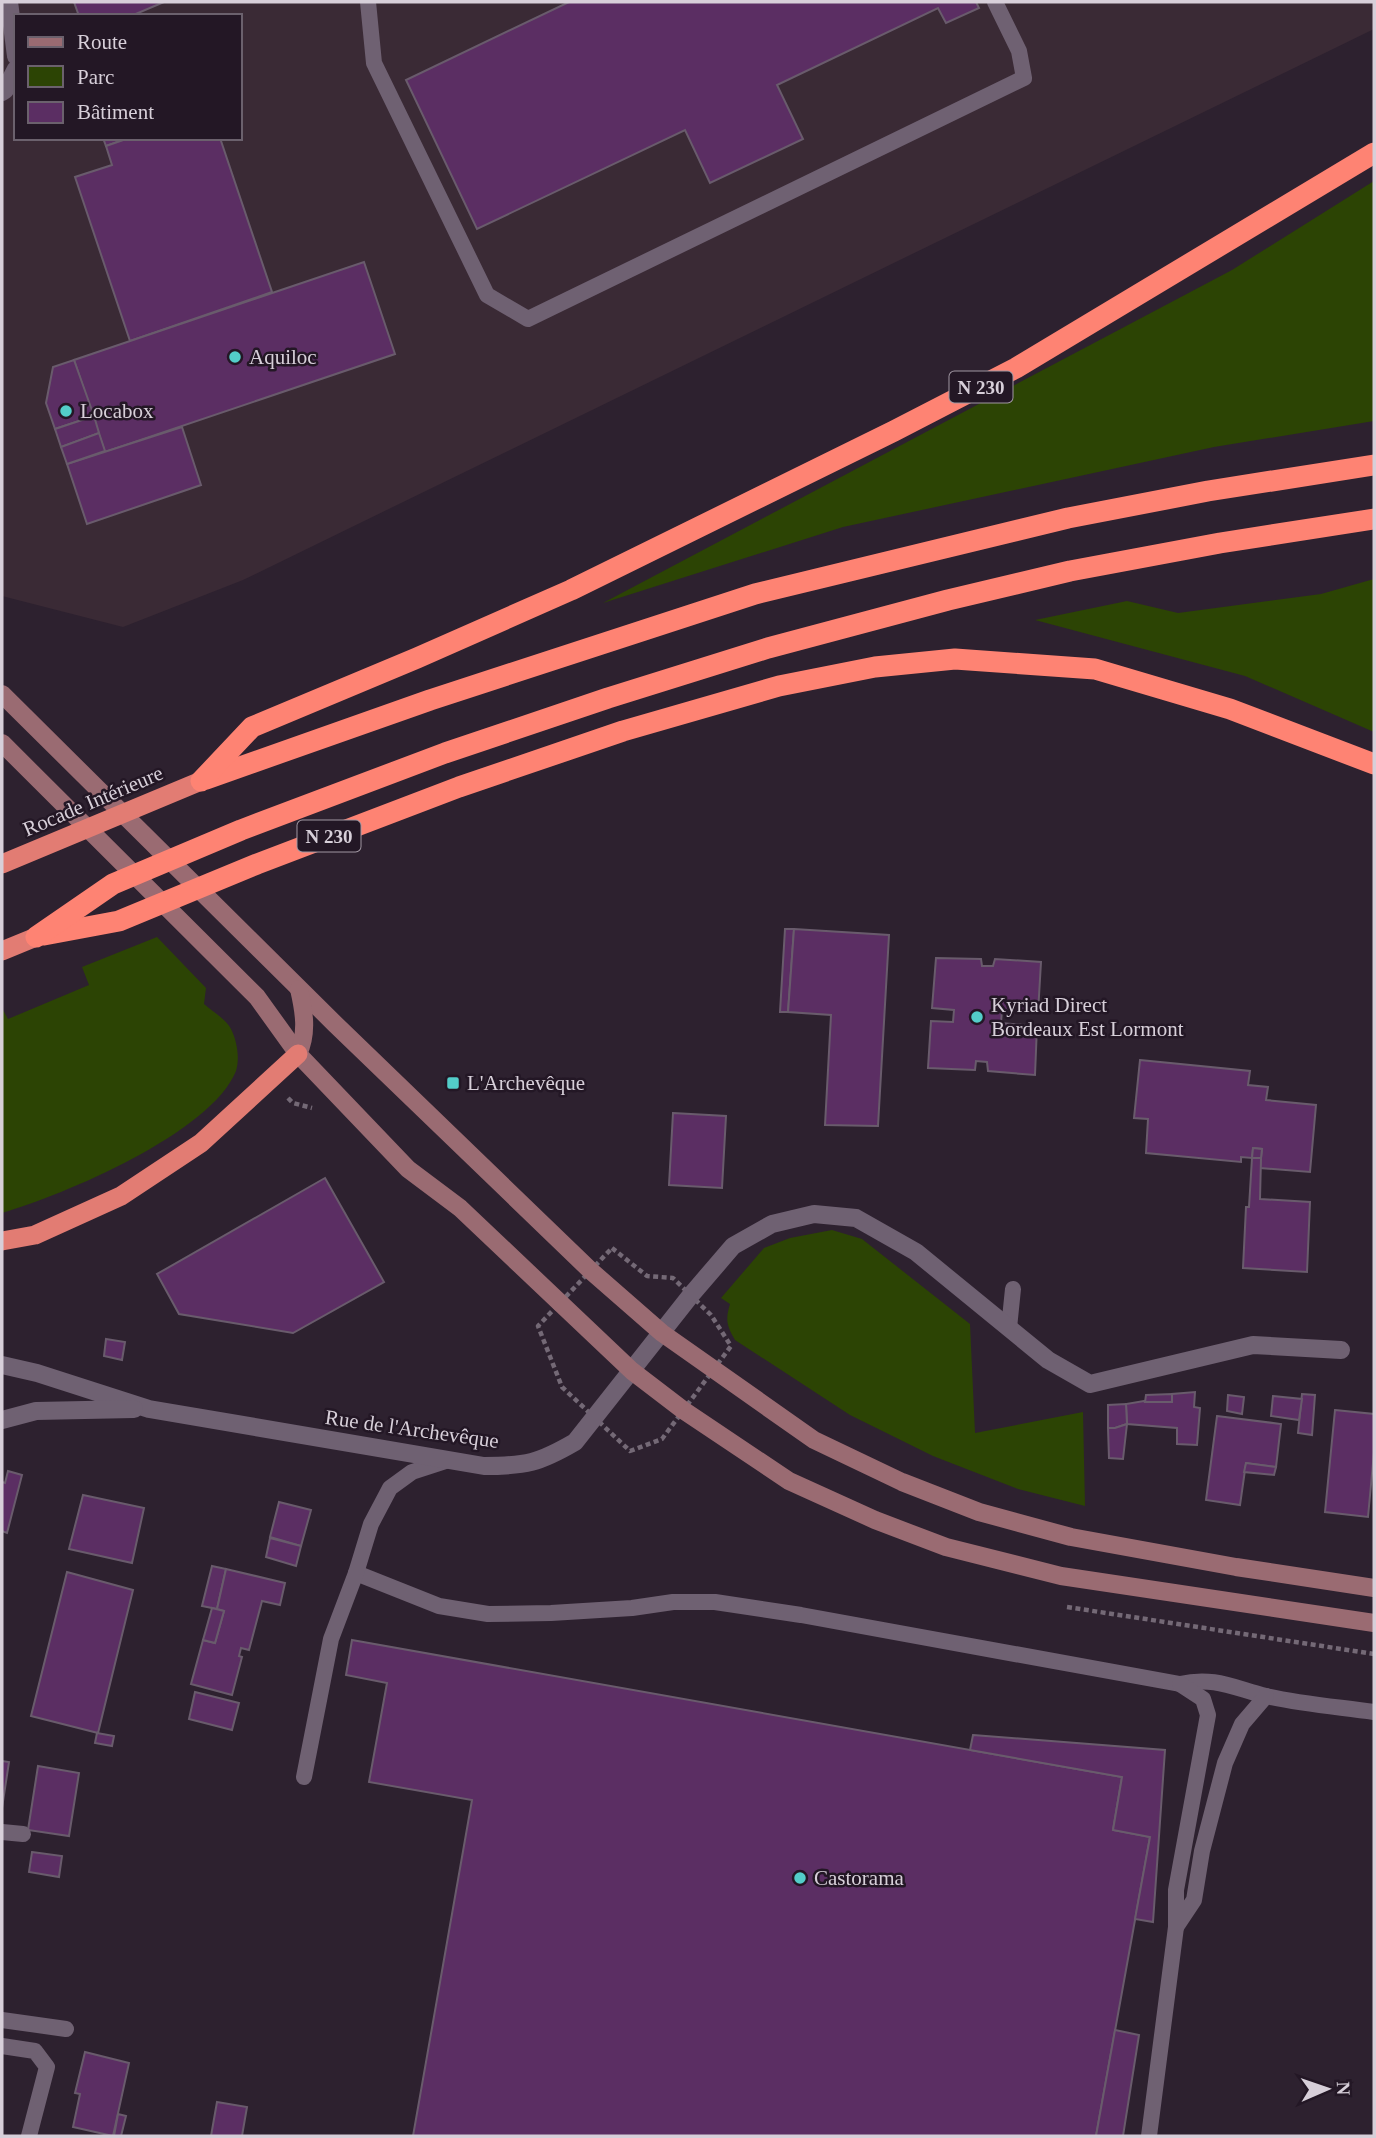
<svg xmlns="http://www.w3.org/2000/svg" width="1376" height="2138" font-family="'Times New Roman',serif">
<rect width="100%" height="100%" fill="#2d212f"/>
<path fill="#3a2a35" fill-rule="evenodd" d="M2 2H1374V29L243 580 123 627 2 596ZM16 16H240V138H16Z"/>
<g fill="#2c4404">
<path d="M1374 181V421L1214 447 843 527 603 603 1232 270Z"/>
<path d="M1374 579V732L1245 676 1035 620 1127 601 1178 613 1321 594Z"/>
<path d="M157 937 206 988 204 1004C212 1011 227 1020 231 1029 237 1041 240 1058 236 1071 211 1133 64 1195 2 1213V1008L8 1019 89 985 82 967Z"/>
<path d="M832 1230 862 1239 970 1324 975 1433 1083 1412 1085 1506 1018 1489 933 1456 850 1415 735 1340C727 1326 725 1320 730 1304L721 1298 764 1248 790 1238Z"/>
</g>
<g fill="#5b2e63" stroke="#695b6c" stroke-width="2">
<path d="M74 2H164L131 16H79Z"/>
<path d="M569 2H976L979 8 946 23 938 8 777 85 803 139 710 183 685 130 477 229 406 80Z"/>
<path d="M103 138H129L106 146Z"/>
<path d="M129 138H220L272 292 130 341 75 177 112 165 106 146Z"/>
<path d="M364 262 395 354 105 452 74 360Z"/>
<path d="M74 360 94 416 55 429 46 403 53 367Z"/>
<path d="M94 416 99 433 61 447 55 429Z"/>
<path d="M182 427 201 485 87 524 67 464Z"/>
<path d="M99 433 105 451 67 464 61 447Z"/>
<path d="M785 929H794L788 1012H780Z"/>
<path d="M794 929 889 935 878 1126 825 1125 831 1015 788 1012Z"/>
<path d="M936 958 981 959 982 966H993L995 959 1041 962 1038 1013 1002 1010 1001 1023 1037 1026 1035 1075 988 1071 987 1062 976 1061 975 1070 928 1068 931 1021 953 1022 954 1010 932 1008Z"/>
<path d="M1140 1060 1250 1071 1248 1085 1268 1087 1266 1100 1316 1105 1310 1172 1260 1168 1262 1149 1253 1148 1252 1158 1241 1157V1162L1146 1153 1148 1119 1134 1118Z"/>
<path d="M673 1113 726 1116 722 1188 669 1185Z"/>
<path d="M1253 1148 1262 1149 1261 1158H1252Z"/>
<path d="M1252 1158H1261L1260 1199 1310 1202 1307 1272 1243 1268 1246 1207H1249Z"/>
<path d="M325 1178 384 1282 293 1333 179 1314 157 1274Z"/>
<path d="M106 1339 125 1342 122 1360 104 1356Z"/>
<path d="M1195 1392 1194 1407 1200 1408 1197 1445 1177 1444V1428L1127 1424 1126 1404 1144 1401 1172 1402V1394Z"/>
<path d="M1172 1394V1402H1145L1146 1395Z"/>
<path d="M1302 1394 1315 1395 1312 1435 1298 1433Z"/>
<path d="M1228 1395 1244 1397 1242 1414 1227 1411Z"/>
<path d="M1273 1396 1302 1399 1299 1420 1271 1416Z"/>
<path d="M1126 1404 1127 1424 1115 1428H1108V1405Z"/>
<path d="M1335 1410 1374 1414V1452L1368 1517 1325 1512Z"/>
<path d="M1217 1416 1281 1424 1276 1467 1246 1463 1240 1505 1206 1500Z"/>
<path d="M1127 1424 1123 1459 1109 1458 1108 1428H1115Z"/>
<path d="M1246 1463 1276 1467 1274 1475 1244 1472Z"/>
<path d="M8 1471 22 1475 7 1533 2 1531V1482L5 1483Z"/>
<path d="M83 1495 144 1508 132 1563 69 1549Z"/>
<path d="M279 1502 311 1510 301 1546 270 1537Z"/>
<path d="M270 1538 301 1546 296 1566 266 1557Z"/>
<path d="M212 1566 226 1569 217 1609 202 1606Z"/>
<path d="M226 1569 285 1583 280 1605 262 1601 249 1650 241 1648 239 1656 242 1657 232 1695 191 1684 203 1640 215 1643 224 1611 217 1609Z"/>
<path d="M67 1572 133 1590 98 1733 31 1716Z"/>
<path d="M212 1608 224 1611 215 1643 203 1640Z"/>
<path d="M352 1640 1122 1777 1113 1830 1150 1837 1096 2136H413L472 1800 369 1782 387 1683 346 1675Z"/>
<path d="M195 1692 239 1703 232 1730 189 1719Z"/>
<path d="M97 1733 114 1736 112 1746 95 1743Z"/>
<path d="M973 1735 1165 1750 1153 1922 1135 1919 1150 1837 1113 1830 1122 1777 970 1750Z"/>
<path d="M2 1761 9 1762 2 1808Z"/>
<path d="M38 1766 79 1773 69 1836 28 1830Z"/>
<path d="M32 1852 62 1856 59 1877 29 1872Z"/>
<path d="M1115 2030 1139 2035 1123 2136H1096Z"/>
<path d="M85 2052 129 2063 113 2136 73 2127 80 2094 75 2093Z"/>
<path d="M217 2102 247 2107 242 2136H211Z"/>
<path d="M118 2114 126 2116 121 2136H114Z"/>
</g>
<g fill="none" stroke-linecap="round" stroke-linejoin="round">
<g stroke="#746976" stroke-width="4.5" stroke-dasharray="5 3.5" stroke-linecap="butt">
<path d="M288 1098 293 1103 312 1108"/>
<path d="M612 1248 647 1276 673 1278 711 1315 731 1346 662 1439 630 1451 562 1387 538 1326Z"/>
<path d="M1067 1607 1374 1654"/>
</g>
<g stroke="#6f6172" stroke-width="16">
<path d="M368 2 374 63 487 295 528 319 1024 78 1019 51 995 2"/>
<path d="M1009 1328 1013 1289"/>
<path d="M356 1573 439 1606 488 1614 551 1613 632 1608 673 1602H715L801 1615 1180 1684C1214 1676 1234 1688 1266 1696 1301 1704 1339 1707 1374 1712"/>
<path d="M304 1777 331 1639 356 1573 371 1524 390 1488 412 1472 449 1460"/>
<path d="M2 1832 23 1834"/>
<path d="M1176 1927 1194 1900 1202 1851 1225 1763 1242 1724 1266 1696"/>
<path d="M2 2020 66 2029"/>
<path d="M2 2046 35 2051 47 2067 29 2136"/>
<path d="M1149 2136 1176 1927V1890L1208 1715 1203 1699 1180 1684"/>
</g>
<g stroke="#6f6172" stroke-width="18">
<path d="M9 2 16 56"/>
<path d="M2 92 5 90 16 69"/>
<path d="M2 1365 37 1373 149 1409 484 1466C526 1466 539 1463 575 1442L691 1295 733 1246 772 1224 814 1214 856 1218 916 1252 1048 1360 1090 1384 1253 1345 1341 1350"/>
<path d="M2 1420 36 1411 134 1409"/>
</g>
<g stroke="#9a6b72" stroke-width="18">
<path d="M2 694 335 1024 591 1271 662 1333 814 1440 902 1482 979 1512 1071 1537 1236 1567 1374 1588"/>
<path d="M2 743 257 997 298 1054 408 1169 460 1208 632 1371 683 1410 789 1481 875 1520 946 1547 1061 1576 1374 1623"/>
<path d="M298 1054C308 1033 304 1011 299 989"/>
</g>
<g stroke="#e27c73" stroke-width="19">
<path d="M2 864 201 781"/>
<path d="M2 951 36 937"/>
<path d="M2 1241 35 1235 121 1196 201 1143 298 1054"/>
</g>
<g stroke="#fe8373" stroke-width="21">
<path d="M206 779 430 700 755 594 1068 518 1208 491 1374 465"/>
<path d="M201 781 252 727 417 658 571 590 894 431 1016 368 1374 153"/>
<path d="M44 935 119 921 257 864 459 787 623 731 779 686 875 667 955 659 1095 669 1230 709 1374 764"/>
<path d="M36 937 113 884 241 830 445 753 608 698 768 648 948 600 1070 571 1220 543 1374 519"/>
</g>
</g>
<g fill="#53cdc9" stroke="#231725" stroke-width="2.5">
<circle cx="235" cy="357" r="7"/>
<circle cx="66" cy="411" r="7"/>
<circle cx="977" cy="1017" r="7"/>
<rect x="446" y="1076" width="14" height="14" rx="3.5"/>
<circle cx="800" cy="1878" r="7"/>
</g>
<g text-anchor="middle" stroke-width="5" stroke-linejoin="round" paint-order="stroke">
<g fill="#231725" stroke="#a198a3" stroke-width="2">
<rect x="949.5" y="371.5" width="63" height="31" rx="5"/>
<rect x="297.5" y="820.5" width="63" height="31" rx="5"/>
</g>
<g font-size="19" font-weight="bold" fill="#d7cfd9">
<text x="981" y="394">N 230</text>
<text x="329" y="843">N 230</text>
</g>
<g font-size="21" fill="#d7cfd9" stroke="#231725" text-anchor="start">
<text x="249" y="364">Aquiloc</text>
<text x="80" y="418">Locabox</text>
<text x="991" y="1012">Kyriad Direct<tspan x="991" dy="24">Bordeaux Est Lormont</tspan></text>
<text x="467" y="1090">L'Archevêque</text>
<text x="814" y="1885">Castorama</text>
</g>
<g font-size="21" fill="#d7cfd9" stroke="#231725">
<text transform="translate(93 801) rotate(-23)" y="7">Rocade Intérieure</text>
<text transform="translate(412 1429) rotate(8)" y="7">Rue de l'Archevêque</text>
</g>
</g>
<rect width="1376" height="2138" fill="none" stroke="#d7cfd9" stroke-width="7"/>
<rect x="14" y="14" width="228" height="126" fill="#231725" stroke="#6b616d" stroke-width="2"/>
<rect x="28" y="37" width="35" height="10" fill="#9a6b72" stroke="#6b616d" stroke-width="2"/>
<text x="77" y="49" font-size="21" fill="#d7cfd9">Route</text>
<rect x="28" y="66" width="35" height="21" fill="#2c4404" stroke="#6b616d" stroke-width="2"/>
<text x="77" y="84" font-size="21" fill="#d7cfd9">Parc</text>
<rect x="28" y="102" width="35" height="21" fill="#5b2e63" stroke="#6b616d" stroke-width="2"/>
<text x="77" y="119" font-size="21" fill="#d7cfd9">Bâtiment</text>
<g transform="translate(1327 2089) rotate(88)" stroke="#231725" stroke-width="5" paint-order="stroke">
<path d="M0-5L12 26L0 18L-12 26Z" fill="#d7cfd9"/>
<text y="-10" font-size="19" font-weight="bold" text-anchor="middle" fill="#d7cfd9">N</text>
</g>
</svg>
